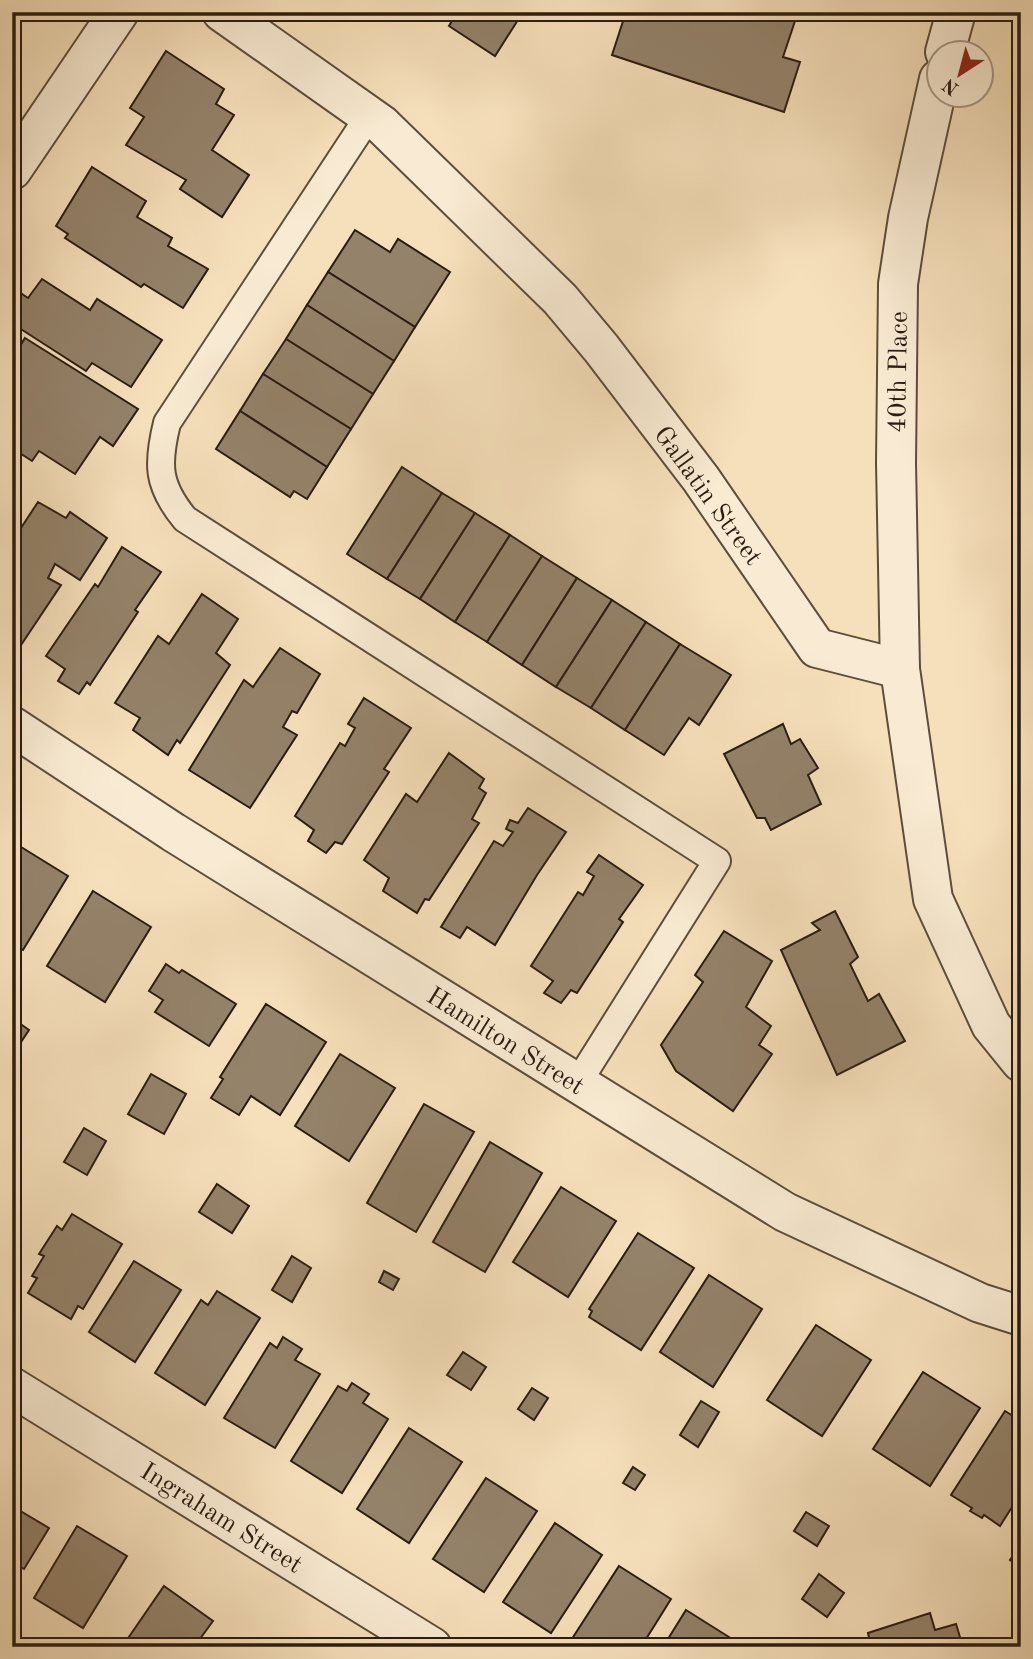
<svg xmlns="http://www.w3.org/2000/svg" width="1033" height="1659" font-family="'Old Standard TT',serif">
<rect width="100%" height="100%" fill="#f6e0bb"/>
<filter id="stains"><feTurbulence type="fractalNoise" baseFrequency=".00286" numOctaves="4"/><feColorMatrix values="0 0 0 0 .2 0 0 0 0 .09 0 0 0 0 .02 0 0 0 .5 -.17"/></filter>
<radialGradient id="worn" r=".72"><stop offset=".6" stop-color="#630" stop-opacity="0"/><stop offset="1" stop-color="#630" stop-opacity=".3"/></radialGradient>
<g fill="#94826a" stroke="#2a1c12" stroke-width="2">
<path d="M454 12H523L495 56 449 26 456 14Z"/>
<path d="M626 12H798L783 57 800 62 784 112 612 55Z"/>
<path d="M166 51 224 89 216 104 234 115 212 150 249 175 222 217 180 189 186 180 126 145 144 117 130 108Z"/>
<path d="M92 167 146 201 137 217 172 238 168 246 208 269 183 308 144 284 141 287 65 238 68 234 56 226Z"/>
<path d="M355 230 390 252 398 239 450 272 415 327 328 272Z"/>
<path d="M328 272 415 327 394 361 307 305Z"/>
<path d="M42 279 90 310 97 299 162 340 131 387 92 363 86 371 13 324 16 318 12 315V296L16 290 28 298Z"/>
<path d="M307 305 394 361 373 394 286 339Z"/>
<path d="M25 338 138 409 113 446 100 437 75 474 39 451 32 461 12 448V359Z"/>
<path d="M286 339 373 394 351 429 263 374Z"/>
<path d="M263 374 351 429 327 467 240 411Z"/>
<path d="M240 411 327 467 307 499 294 491 290 497 216 449Z"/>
<path d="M402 467 442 493 387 579 347 554Z"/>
<path d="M442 493 475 513 420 599 387 579Z"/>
<path d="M38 502 66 518 70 512 107 538 80 580 55 564 48 578 61 585 13 657 12 530 17 534Z"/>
<path d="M475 513 510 535 455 622 420 599Z"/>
<path d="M510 535 542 556 487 642 455 622Z"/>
<path d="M122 547 161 572 135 610 138 612 90 685 87 682 79 694 58 681 65 669 46 656 95 584 98 587Z"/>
<path d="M542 556 577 578 522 665 487 642Z"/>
<path d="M577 578 612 600 556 687 522 665Z"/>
<path d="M202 594 238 619 216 653 230 665 180 743 177 740 168 755 133 730 140 718 115 703 158 636 169 644Z"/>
<path d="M612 600 646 622 591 708 556 687Z"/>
<path d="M646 622 680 644 625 730 591 708Z"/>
<path d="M680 644 731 675 699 725 689 718 664 755 625 730Z"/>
<path d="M280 648 320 674 297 713 292 711 283 727 297 735 250 808 189 770 244 680 253 687Z"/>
<path d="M364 698 411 728 384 769 389 772 342 844 335 842 326 853 308 841 314 830 295 816 340 743 345 746 355 728 348 724Z"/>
<path d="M783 724 791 744 800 739 818 768 808 775 821 804 771 830 765 818H757L724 754Z"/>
<path d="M449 753 484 779 479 788 486 793 472 819 479 823 429 900 425 899 417 913 383 891 389 878 364 860 406 794 417 802Z"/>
<path d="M528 808 566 832 537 875 495 945 467 927 460 938 441 927 494 841 503 846 513 832 506 829 510 820 518 823Z"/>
<path d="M13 842 68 876 23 950 12 944Z"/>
<path d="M599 855 643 885 619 919 623 922 577 993 571 990 561 1003 544 993 553 981 531 966 578 892 583 895 594 876 587 872Z"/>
<path d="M93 891 151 927 105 1002 47 966Z"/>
<path d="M835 911 858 957 850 964 868 1001 879 994 905 1041 837 1075 781 950 820 930 812 923Z"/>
<path d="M724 931 772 961 746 1007 771 1026 759 1045 772 1054 733 1111 676 1071 661 1045 703 982 695 975Z"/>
<path d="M166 964 179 973 182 970 236 1004 209 1046 155 1012 163 1000 149 991Z"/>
<path d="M266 1004 326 1042 280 1115 251 1096 239 1115 211 1098 223 1079 220 1077Z"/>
<path d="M12 1018 29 1030 21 1042 12 1036Z"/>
<path d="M340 1054 395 1088 349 1161 295 1126Z"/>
<path d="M151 1074 186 1094 164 1134 128 1114Z"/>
<path d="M424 1104 474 1132 416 1232 367 1203Z"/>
<path d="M84 1128 106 1141 87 1175 64 1162Z"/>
<path d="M490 1142 542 1173 485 1272 433 1242Z"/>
<path d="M217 1184 249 1206 232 1233 199 1212Z"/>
<path d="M561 1187 616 1221 568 1297 513 1262Z"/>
<path d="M72 1214 122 1244 83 1309 78 1306 71 1319 28 1293 37 1278 32 1276 44 1256 39 1254 57 1226 62 1230Z"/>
<path d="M638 1233 694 1268 641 1350 589 1317 592 1311 589 1309Z"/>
<path d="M292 1256 311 1268 292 1302 272 1290Z"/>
<path d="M134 1261 181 1290 135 1362 89 1332Z"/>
<path d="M384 1271 399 1279 393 1290 379 1282Z"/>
<path d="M709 1275 762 1309 713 1387 660 1352Z"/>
<path d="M217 1291 260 1318 205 1405 155 1373 201 1300 208 1305Z"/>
<path d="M816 1325 871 1360 822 1436 767 1400Z"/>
<path d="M283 1337 302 1349 295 1360 320 1374 275 1448 224 1418 270 1343 277 1348Z"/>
<path d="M463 1352 486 1367 471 1390 447 1375Z"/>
<path d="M923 1372 980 1408 930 1486 873 1449Z"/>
<path d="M352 1383 369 1394 363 1403 388 1419 342 1493 291 1461 338 1386 347 1391Z"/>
<path d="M532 1388 548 1398 534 1420 518 1409Z"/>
<path d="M701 1401 719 1412 698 1447 680 1435Z"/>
<path d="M1005 1411 1021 1421V1493L1000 1526 984 1515 982 1518 970 1511 972 1508 951 1495Z"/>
<path d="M409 1428 462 1462 409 1543 357 1509Z"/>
<path d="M633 1467 645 1475 635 1490 623 1483Z"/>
<path d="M486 1478 537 1511 484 1592 433 1559Z"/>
<path d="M12 1506 49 1528 24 1569 12 1562Z"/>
<path d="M806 1512 829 1526 817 1546 794 1531Z"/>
<path d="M555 1523 602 1555 551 1633 503 1602Z"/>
<path d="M77 1526 127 1556 83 1628 34 1598Z"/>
<path d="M1021 1544V1568L1010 1560Z"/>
<path d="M619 1566 671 1599 641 1647H571L568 1645Z"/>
<path d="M819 1574 844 1593 827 1617 802 1599Z"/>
<path d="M164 1586 213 1621 194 1647H122Z"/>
<path d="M686 1610 740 1644 738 1647H663Z"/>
<path d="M930 1613 935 1630 956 1624 963 1647H854L870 1642 868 1633Z"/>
</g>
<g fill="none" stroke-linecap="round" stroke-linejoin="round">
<g stroke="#5d4d3c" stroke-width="30">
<path id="service" d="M369 116 167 423C157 464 157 485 185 519L717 861 577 1084"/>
</g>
<g stroke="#5d4d3c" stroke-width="42">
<g id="minor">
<path d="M222 12 382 125 560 299 601 348 701 479 817 648 900 669"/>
<path d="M12 170 119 12"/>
<path d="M12 726 173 832 785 1212 980 1303 1021 1316"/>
<path d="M12 1387 432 1647"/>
</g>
</g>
<g stroke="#5d4d3c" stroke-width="42">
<g id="tertiary">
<path d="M945 52 956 12"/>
<path d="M939 79 908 218 898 284 896 463 900 669 933 899 991 1025 1021 1062"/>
</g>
</g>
<use href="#service" stroke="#f9ebd3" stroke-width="26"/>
<use href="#minor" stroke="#f9ebd3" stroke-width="38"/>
<use href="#tertiary" stroke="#f9ebd3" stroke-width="38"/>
</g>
<g text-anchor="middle" stroke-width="7" stroke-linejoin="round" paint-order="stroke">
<g font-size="26" fill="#2a1c12" stroke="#f9ebd3">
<text transform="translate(897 372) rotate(-89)" y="9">40th Place</text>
<text transform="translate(709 495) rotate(54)" y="9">Gallatin Street</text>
<text transform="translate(506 1040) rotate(32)" y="9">Hamilton Street</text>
<text transform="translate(222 1517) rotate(32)" y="9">Ingraham Street</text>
</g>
</g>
<rect width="1033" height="1659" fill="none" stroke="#f6e0bb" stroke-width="42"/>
<rect x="14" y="14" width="1005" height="1631" fill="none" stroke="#2a1c12" stroke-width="3.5"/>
<rect x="21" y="21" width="991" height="1617" fill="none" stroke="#2a1c12" stroke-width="2"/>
<g transform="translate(960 74) rotate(216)"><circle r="33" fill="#f9ebd3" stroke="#a69886" stroke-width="2"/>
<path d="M0-5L12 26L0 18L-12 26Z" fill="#8f2418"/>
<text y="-10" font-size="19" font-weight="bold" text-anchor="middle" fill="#2a1c12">N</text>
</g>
<rect width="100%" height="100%" filter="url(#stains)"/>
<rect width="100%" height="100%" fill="url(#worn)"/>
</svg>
